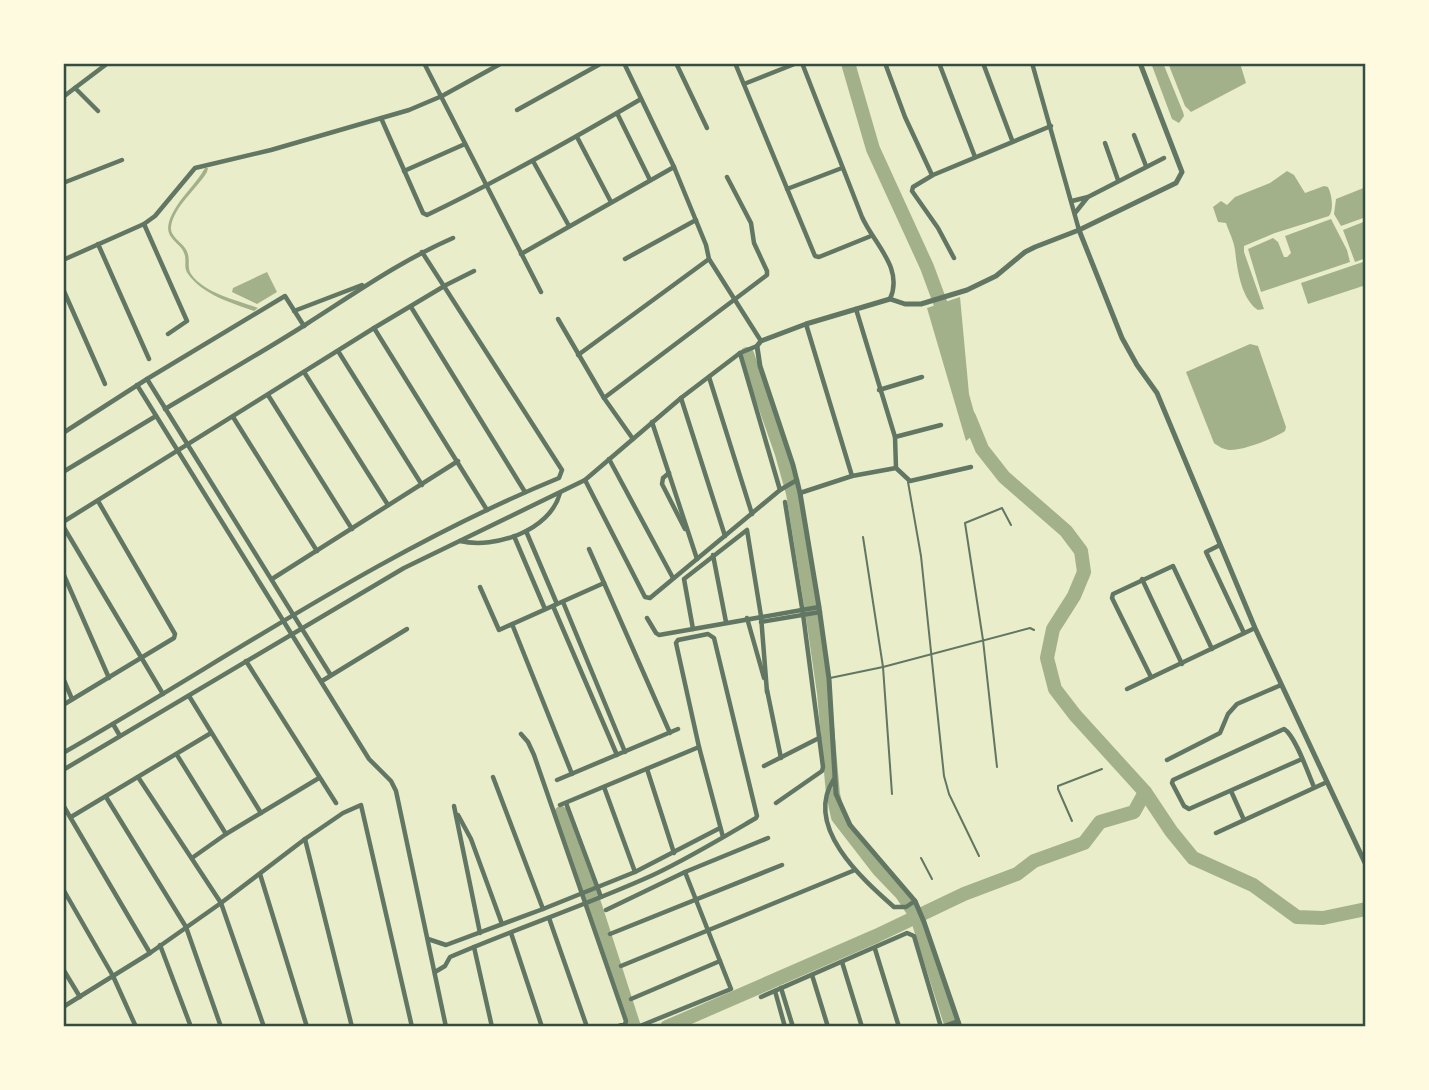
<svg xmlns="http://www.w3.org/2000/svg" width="1429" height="1090" font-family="'Times New Roman',serif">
<rect width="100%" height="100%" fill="#e9edc9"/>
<g fill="#a3b18a">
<path d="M1151 63H1163L1183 112 1184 116 1179 123 1172 119Z"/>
<path d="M1168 63H1240L1246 83 1191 112 1185 106Z"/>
<path d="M205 168H208L207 172C197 189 174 206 171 227 170 236 180 241 185 248 192 258 186 266 191 274 205 294 237 300 258 308L254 311C232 303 203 295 188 274 182 266 189 260 182 249 175 240 165 236 169 222 175 202 195 186 205 168Z"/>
<path d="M1287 171 1294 175 1305 193 1324 186 1328 187C1332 195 1334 210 1329 216L1275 233 1244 246V252L1264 309 1258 310C1241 299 1237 268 1235 250 1234 241 1229 232 1226 223L1218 222 1213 207 1221 201 1227 205 1235 197 1270 183Z"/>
<path d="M1366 187V217L1341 226 1334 214 1336 199Z"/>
<path d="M1331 219 1347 250 1350 262 1261 292 1248 249 1273 238 1278 242 1284 257H1287L1291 253 1285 236Z"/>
<path d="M1366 221V258L1355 262 1343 230Z"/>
<path d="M1366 261V285L1308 304 1301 283Z"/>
<path d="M267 272 277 292 257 304 232 292 233 288Z"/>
<path d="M960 297 969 394 979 430 966 441 927 308Z"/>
<path d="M1250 344 1258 346 1286 427 1285 431C1273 439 1244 450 1230 450 1224 450 1218 446 1214 443L1186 372Z"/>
</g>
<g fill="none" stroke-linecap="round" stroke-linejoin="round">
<g stroke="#a3b18a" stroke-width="14">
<path d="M848 63 873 149 927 267 944 313"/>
<path d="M747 354 782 454 793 493 813 618 824 693 833 794 838 817 879 870 902 894 917 917 952 1027"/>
<path d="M969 417 982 449 1004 477 1066 531 1081 551 1084 572 1074 596 1053 629 1047 658 1055 689 1075 715 1145 792 1171 831 1193 858 1253 885 1297 917 1323 918 1366 909"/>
<path d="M561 813 595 906 634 1027"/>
<path d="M667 1027 876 936 964 894 1017 874 1034 861 1084 843 1100 822 1134 812 1145 792"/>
</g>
<g stroke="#617663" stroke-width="2">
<path d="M908 482 921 556 944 776 949 794 979 856"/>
<path d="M863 537 883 667 892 794"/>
<path d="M830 678 883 667 1030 628 1034 630"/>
<path d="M997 767 983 640 965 523 1002 508 1011 525"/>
<path d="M1072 821 1058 789V786L1102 769"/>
<path d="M921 858 932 879"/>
</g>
<g stroke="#617663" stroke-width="4.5">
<path d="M424 63 541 292"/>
<path d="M624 63 674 167 706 245 709 259 761 341"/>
<path d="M676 63 707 128"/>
<path d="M735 63 815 256 819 257 871 236"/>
<path d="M802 63 862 217C874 244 904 268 890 299"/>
<path d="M885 63 905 117 932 175"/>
<path d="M939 63 975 157"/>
<path d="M983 63 1012 140"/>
<path d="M1032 63 1079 230"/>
<path d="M744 84 797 63"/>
<path d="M75 88 98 111"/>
<path d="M63 97 108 63"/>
<path d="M517 110 602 63"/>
<path d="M617 113 650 180"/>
<path d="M381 118 423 213 427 215C500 180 571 140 641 99"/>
<path d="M1134 135 1146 166"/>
<path d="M577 137 611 202"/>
<path d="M1105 143 1118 180"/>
<path d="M533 161 569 226"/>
<path d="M404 171 465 144"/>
<path d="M63 183 122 160"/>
<path d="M787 189 842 168"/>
<path d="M1072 201 1088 197 1164 158"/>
<path d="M1075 213 1087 198"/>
<path d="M144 224 187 321 168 334"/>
<path d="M98 244 149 359"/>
<path d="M521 254 674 167"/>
<path d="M954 258 938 228 912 191 913 187 933 175 1051 126"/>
<path d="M625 259 696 220"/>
<path d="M63 260 144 224 155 216 195 168 271 150 409 110 442 96 502 63"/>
<path d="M63 289 105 384"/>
<path d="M411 307 525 492"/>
<path d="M856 309 895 437 896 468"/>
<path d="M294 311 362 285"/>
<path d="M558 319 604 398 633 439"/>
<path d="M806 324 852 476"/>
<path d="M374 328 487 510"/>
<path d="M338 351 422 485"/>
<path d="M578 355 709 259"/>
<path d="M304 372 388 505"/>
<path d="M709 377 752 514"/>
<path d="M147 379 330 674"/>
<path d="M137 385 369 759 391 781 396 791 446 1027"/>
<path d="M879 390 922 377"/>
<path d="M268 395 352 529"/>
<path d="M604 398 767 275V271L754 243 751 223 727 177"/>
<path d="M681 398 725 536"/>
<path d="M165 409C212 381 259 354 305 325 354 294 400 261 453 238"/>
<path d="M233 417 317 551"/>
<path d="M652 422 697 559"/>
<path d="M63 433 147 379 285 296 304 326"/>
<path d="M895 437 941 425"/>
<path d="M609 459 673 578"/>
<path d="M63 472 156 416"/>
<path d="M669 473 663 478 662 484 685 529"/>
<path d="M585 480 645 597 650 598 780 490 740 353"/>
<path d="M780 490 797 480"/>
<path d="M800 493 852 476 896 468 910 481 971 467"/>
<path d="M63 522 374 328 446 285 474 271"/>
<path d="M63 526 163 694"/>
<path d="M526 531 557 604"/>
<path d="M514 536 545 609"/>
<path d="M460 541C495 549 550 531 560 493"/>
<path d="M1220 545 1206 552 1244 633"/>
<path d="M713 555 726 622"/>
<path d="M63 573 109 678"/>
<path d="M272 579 458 461"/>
<path d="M1142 579 1182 664"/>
<path d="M604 583 670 733"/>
<path d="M480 587 499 630 604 583 589 549"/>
<path d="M563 602 625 752"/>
<path d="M553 606 617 755"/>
<path d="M647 618 656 633 659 635 819 607"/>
<path d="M747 618 764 678"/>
<path d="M761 622 820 612"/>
<path d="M512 624 572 774"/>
<path d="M693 629 684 579 747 530 761 616 767 692"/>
<path d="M246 661 336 803"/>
<path d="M1151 677 1112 598 1113 594 1173 566 1212 649"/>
<path d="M63 678 72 699"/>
<path d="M322 681 407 629"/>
<path d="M1127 689 1255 628"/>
<path d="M767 690 781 758"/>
<path d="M189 696 261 813"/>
<path d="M63 705 174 638 175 634 98 501"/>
<path d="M113 724 120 736"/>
<path d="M521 734 528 742 534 755 626 1021 625 1024 616 1027"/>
<path d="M63 753C227 659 383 550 559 478L562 470 422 252"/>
<path d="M177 755 226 834"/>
<path d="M1302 759 1189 809 1184 806 1172 783 1173 780 1284 729C1295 735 1308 773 1314 787"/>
<path d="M1167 760 1220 733 1228 714 1237 704 1281 685"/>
<path d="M764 766 819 738"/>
<path d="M647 769 674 853"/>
<path d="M63 770 404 568 585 480 681 398 740 353 757 346"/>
<path d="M138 777 221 903 264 1027"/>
<path d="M493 777 543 909"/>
<path d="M834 779C803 826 861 878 894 907H906L915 901"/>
<path d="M557 780 678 729"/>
<path d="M604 787 635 872"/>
<path d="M1231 791 1244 820"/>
<path d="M106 797 186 927 221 1027"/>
<path d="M566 803 601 897"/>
<path d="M776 803 822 771 823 767 803 614 785 502"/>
<path d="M63 805 150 953"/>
<path d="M560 805 699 747"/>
<path d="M454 806 480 933"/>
<path d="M458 815 471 839 502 924"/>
<path d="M71 817 211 733"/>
<path d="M1216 833 1327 782"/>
<path d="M305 839 352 1027"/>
<path d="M192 858 226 834 319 778"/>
<path d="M260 874 307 1027"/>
<path d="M63 889 113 976 136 1027"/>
<path d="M606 910 685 872 768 838"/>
<path d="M549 918 587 1027"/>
<path d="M511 933 542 1027"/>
<path d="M610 934 782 865"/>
<path d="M428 939 446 945 543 909 635 872 720 828"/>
<path d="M160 945 191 1027"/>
<path d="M474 947 492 1027"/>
<path d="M875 949 899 1027"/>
<path d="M842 962 862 1027"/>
<path d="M621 966 855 870"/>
<path d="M63 969 80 997"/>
<path d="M435 972 445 966 450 957C517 928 587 905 653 875 689 858 722 838 756 818L757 816 714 638 708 634 678 640 676 643 699 747 723 837"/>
<path d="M812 975 828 1027"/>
<path d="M781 988 793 1027"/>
<path d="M775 991 785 1027"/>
<path d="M761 997 907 933 914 936 941 1027"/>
<path d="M631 999 720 961"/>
<path d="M63 1007 150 953 221 903 305 839 343 813 361 805 412 1027"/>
<path d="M640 1026 731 989 685 872"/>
<path d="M942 1027 958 1021"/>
</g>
<g stroke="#617663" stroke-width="5">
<path d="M1079 230 1122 338 1137 365 1157 393 1255 628 1366 865"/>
<path d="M960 1027 924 922 915 901 850 825 836 794 829 679 819 607 800 493 793 465 760 366 757 346 761 341 806 324 890 299 905 304H921L967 290 996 276 1025 252 1035 247 1079 230 1176 183 1182 172 1140 63"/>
</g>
</g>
<rect width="1429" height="1090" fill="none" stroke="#fefae0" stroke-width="130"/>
<rect x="65" y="65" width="1299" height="960" fill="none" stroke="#344e41" stroke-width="2.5"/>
</svg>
